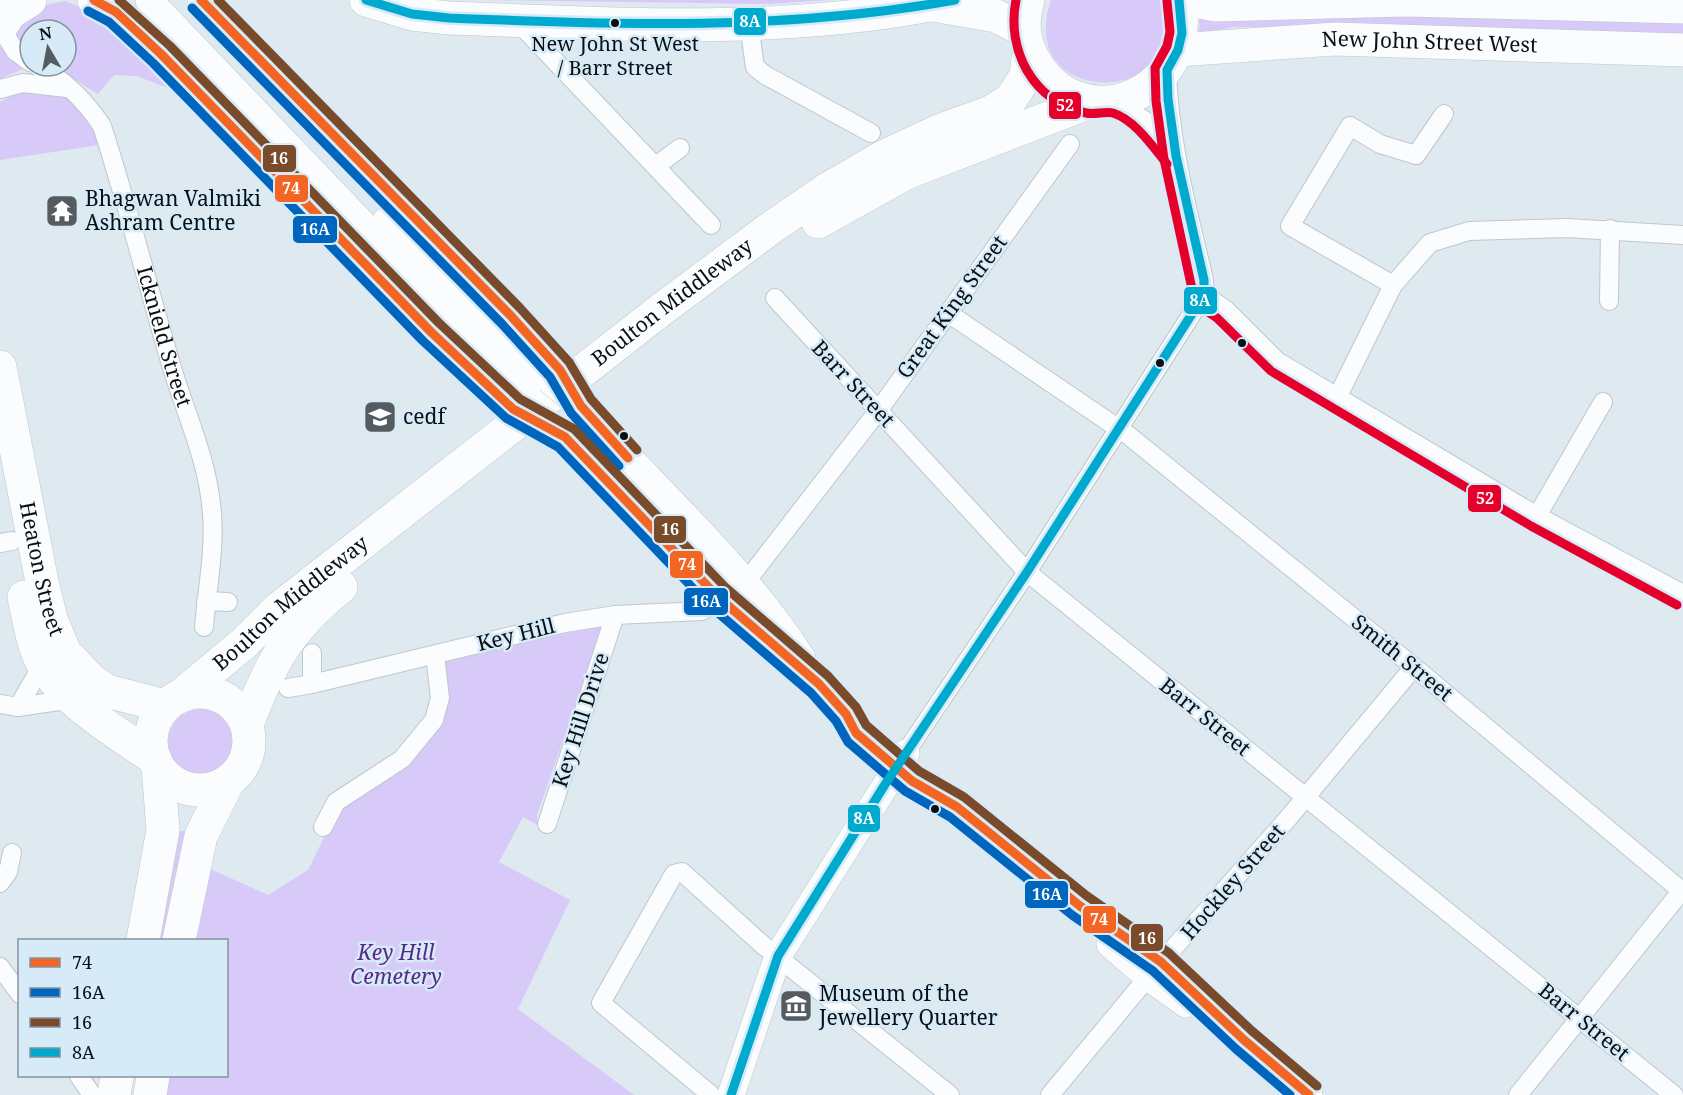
<svg xmlns="http://www.w3.org/2000/svg" width="1683" height="1095" font-family="'Noto Serif',serif">
<rect width="100%" height="100%" fill="#dfe9f0"/>
<g fill="#d7caf8">
<path d="M483 0H831L769 4Z"/>
<path d="M1051 0H1160C1201 107 1012 113 1051 0Z"/>
<path d="M65 1 110 20 182 93 136 76 114 75 98 94 53 66H66V30H30V50L15 40 20 21 45 5Z"/>
<path d="M1200 11 1683 17V37L1412 28 1233 27 1199 34Z"/>
<path d="M1 46 23 69 0 79V48Z"/>
<path d="M43 90 63 94 91 122 99 145 0 160V102L16 93Z"/>
<path d="M603 626 537 815 538 825 523 817 499 862 570 900 518 1009 634 1095H162L166 1076H226V940H193L208 868 268 895 308 870 340 805 444 714V658Z"/>
<circle cx="201" cy="742" r="33"/>
<path d="M175 830 188 832 169 940H156Z"/>
</g>
<g fill="none" stroke-linecap="round" stroke-linejoin="round">
<g stroke="#bec7cc" stroke-width="20">
<g id="street">
<path d="M517 21 711 225"/>
<path d="M749 24 755 67 765 75 871 133"/>
<path d="M1 27 15 51 30 62"/>
<path id="s1" d="M37 66C64 79 86 102 102 126 128 206 148 287 172 368 187 417 208 461 212 513 215 551 207 589 204 627"/>
<path d="M0 89 23 83 67 88"/>
<path d="M1117 101 1147 122 1176 156"/>
<path d="M656 166 680 148"/>
<path d="M1393 285 1290 226 1350 126 1380 144 1416 155 1444 114"/>
<path d="M1204 295 1225 309 1277 361 1537 516 1683 594"/>
<path d="M775 298 1027 572 1674 1095"/>
<path d="M1609 301 1610 229"/>
<path d="M948 313 1128 435 1414 667 1683 892"/>
<path d="M1337 398 1393 285 1430 243 1469 231 1567 228 1683 235"/>
<path d="M1537 516 1603 402"/>
<path d="M0 543 12 541"/>
<path d="M745 583 878 411 1070 144"/>
<path d="M206 601 228 602"/>
<path d="M312 653V684L565 623 615 615 702 611 718 597"/>
<path d="M288 688 312 684"/>
<path d="M0 704 18 707 73 699"/>
<path d="M18 707 43 664"/>
<path d="M906 752 1027 572 1204 295V280C1188 211 1169 142 1167 70"/>
<path d="M547 824 615 615"/>
<path d="M323 827 336 802 402 759 434 720 440 698 435 655"/>
<path d="M0 883 8 872 12 853"/>
<path d="M0 967 20 994"/>
<path d="M79 1076 92 1095"/>
<path d="M711 1095 601 1003 674 874 682 872 764 946 950 1095"/>
<path d="M1050 1095 1148 977 1290 816 1414 667"/>
<path d="M1518 1095 1683 889"/>
</g>
</g>
<g stroke="#bec7cc" stroke-width="28">
<g id="secondary">
<path d="M149 0 528 397"/>
<path d="M201 0 533 341"/>
<path d="M97 1 116 12 161 54 431 332 513 409"/>
<path d="M386 221 549 380"/>
<path d="M581 406C655 489 742 565 802 658"/>
<path d="M565 437 643 521 718 597 819 684 846 714 856 733 912 781 957 807 1080 906 1161 962 1244 1040 1309 1095"/>
<path d="M1110 944 1148 977 1186 1004"/>
<path d="M731 1095 778 956 906 753"/>
</g>
</g>
<g stroke="#bec7cc" stroke-width="34">
<g id="highway">
<path d="M94 0H109"/>
<path d="M366 0 412 14 449 18C617 24 790 36 955 0"/>
<path d="M1028 0C1022 19 1023 40 1033 58 1078 143 1200 95 1179 0"/>
<path d="M1189 0 1216 5 1405 0 1683 7"/>
<path d="M933 5 996 16 1024 30"/>
<path d="M0 28 11 12 30 0"/>
<path id="s2" d="M1178 50 1335 39 1683 50"/>
<path d="M818 222 906 173 1090 102"/>
<path id="s3" d="M0 367 42 582 51 619 65 653 93 682 107 691 165 706"/>
<path d="M24 597C29 619 32 645 43 664 66 704 118 733 155 759"/>
<circle cx="200" cy="741" r="49"/>
<path id="s4" d="M179 697 243 644 278 609 662 309 768 230 826 190 883 157 941 130 991 112 1011 99 1026 76 1029 51"/>
<path d="M247 725C270 663 289 628 341 587"/>
<path d="M143 940 163 830 158 767"/>
<path d="M179 940 201 836 228 782"/>
<path d="M114 1095 117 1076"/>
<path d="M150 1095 153 1076"/>
</g>
</g>
<use href="#street" stroke="#fafcfd" stroke-width="18"/>
<use href="#secondary" stroke="#fafcfd" stroke-width="27"/>
<use href="#highway" stroke="#fafcfd" stroke-width="33"/>
<g stroke="#bec7cc" stroke-width="28" stroke-linecap="butt">
<g id="secondary-bridge">
<path d="M549 380 581 406"/>
<path d="M513 409 565 437"/>
</g>
</g>
<use href="#secondary-bridge" stroke="#fafcfd" stroke-width="27"/>
<g stroke="#d7eaf8" stroke-width="14">
<g id="bus-1">
<path d="M94 0 116 12 161 54 431 332 513 409 565 437 718 597 819 684 846 714 856 733 912 781 957 807 1080 906 1161 962 1244 1040 1309 1095"/>
<path d="M201 0 511 316 560 370 581 406 628 458"/>
</g>
</g>
<g stroke="#d7eaf8" stroke-width="14">
<g id="bus-2">
<path d="M192 8 502 324 550 377 571 413 619 466"/>
<path d="M88 11 109 22 153 63 423 341 506 418 558 447 709 605 811 693 836 721 848 742 905 791 950 817 1072 915 1153 971 1236 1049 1290 1095"/>
</g>
</g>
<g stroke="#d7eaf8" stroke-width="14">
<g id="bus-3">
<path d="M119 0 170 46 439 323 520 399 574 429 726 588 828 676 856 707 866 725 919 771 964 797 1087 896 1169 953 1252 1031 1317 1086"/>
<path d="M218 0 520 308 569 362 591 399 637 450"/>
</g>
</g>
<g stroke="#d7eaf8" stroke-width="14">
<g id="bus-4">
<path d="M366 0 412 14 449 18C622 25 784 31 955 0"/>
<path d="M731 1095 778 956 884 786 1027 572 1204 295V280L1176 156 1168 99 1167 70 1178 50 1182 33 1179 0"/>
</g>
</g>
<g stroke="#d7eaf8" stroke-width="14">
<g id="bus-5">
<path d="M1016 0C1006 50 1033 102 1086 113 1095 115 1105 111 1113 113 1135 120 1153 147 1167 164"/>
<path d="M1167 1 1170 32 1167 46 1155 68 1156 101 1164 159 1195 303 1217 318 1271 371 1531 526 1677 605"/>
</g>
</g>
<use href="#bus-1" stroke="#f26522" stroke-width="9"/>
<use href="#bus-2" stroke="#0065bd" stroke-width="9"/>
<use href="#bus-3" stroke="#7a4b2a" stroke-width="9"/>
<use href="#bus-4" stroke="#00a9ce" stroke-width="9"/>
<use href="#bus-5" stroke="#e4002b" stroke-width="9"/>
</g>
<defs>
<g id="temple-square" transform="scale(1.725)"><rect x="-9" y="-9" width="18" height="18" rx="4" fill="#545c61" stroke="#d7eaf8"/><path d="M0-6L5-2H3V0L6.5 2.5H4V6H1.5V3h-3V6H-4V2.5H-6.5L-3 0V-2H-5Z" fill="#fff"/></g>
<g id="university-square" transform="scale(1.725)"><rect x="-9" y="-9" width="18" height="18" rx="4" fill="#545c61" stroke="#d7eaf8"/><path d="M0-5L7-2L0 1L-7-2ZM-4 1L0 2.5L4 1V4Q0 6-4 4Z" fill="#fff"/></g>
<g id="museum-square" transform="scale(1.725)"><rect x="-9" y="-9" width="18" height="18" rx="4" fill="#545c61" stroke="#d7eaf8"/><path d="M0-6L6-3V-2H-6V-3ZM-5-1h2V3h-2ZM-1-1h2V3h-2ZM3-1h2V3H3ZM-6 4H6V6H-6Z" fill="#fff"/></g>
</defs>
<g fill-rule="evenodd">
<use href="#temple-square" x="62" y="211"/>
<use href="#university-square" x="380" y="417"/>
<use href="#museum-square" x="796" y="1006"/>
</g>
<g fill="#091014" stroke="#d7eaf8" stroke-width="2">
<circle cx="615" cy="23" r="5"/>
<circle cx="1242" cy="343" r="5"/>
<circle cx="1160" cy="363" r="5"/>
<circle cx="624" cy="436" r="5"/>
<circle cx="935" cy="809" r="5"/>
</g>
<g text-anchor="middle" stroke-width="5" stroke-linejoin="round" paint-order="stroke">
<g font-size="20" fill="#091014" stroke="#d7eaf8">
<text x="615" y="51">New John St West<tspan x="615" dy="24">/ Barr Street</tspan></text>
</g>
<g font-size="21" fill="#091014" stroke="#d7eaf8">
<text dy="7" stroke="none"><textPath href="#s2" startOffset="252">New John Street West</textPath></text>
<text dy="7" stroke="none"><textPath href="#s4" startOffset="632">Boulton Middleway</textPath></text>
<text transform="translate(952 307) rotate(-54)" y="7">Great King Street</text>
<text dy="7" stroke="none"><textPath href="#s1" startOffset="309">Icknield Street</textPath></text>
<text transform="translate(853 384) rotate(47)" y="7">Barr Street</text>
<text dy="7" stroke="none"><textPath href="#s3" startOffset="206">Heaton Street</textPath></text>
<text dy="7" stroke="none"><textPath href="#s4" startOffset="146">Boulton Middleway</textPath></text>
<text transform="translate(516 635) rotate(-14)" y="7">Key Hill</text>
<text transform="translate(1402 658) rotate(39)" y="7">Smith Street</text>
<text transform="translate(1205 717) rotate(39)" y="7">Barr Street</text>
<text transform="translate(581 720) rotate(-72)" y="7">Key Hill Drive</text>
<text transform="translate(1233 882) rotate(-49)" y="7">Hockley Street</text>
<text transform="translate(1584 1022) rotate(39)" y="7">Barr Street</text>
</g>
<g font-size="21" fill="#091014" stroke="#d7eaf8" text-anchor="start">
<text x="85" y="206">Bhagwan Valmiki<tspan x="85" dy="24">Ashram Centre</tspan></text>
<text x="403" y="424">cedf</text>
<text x="819" y="1001">Museum of the<tspan x="819" dy="24">Jewellery Quarter</tspan></text>
</g>
<g font-size="21" font-style="italic" fill="#572a85" stroke="#d7eaf8">
<text x="396" y="960">Key Hill<tspan x="396" dy="24">Cemetery</tspan></text>
</g>
</g>
<g stroke="#d7eaf8" stroke-width="2">
<rect x="733" y="7" width="34" height="29" rx="6" fill="#00a9ce"/>
<rect x="1048" y="91" width="34" height="29" rx="6" fill="#e4002b"/>
<rect x="262" y="144" width="35" height="29" rx="6" fill="#7a4b2a"/>
<rect x="274" y="174" width="35" height="29" rx="6" fill="#f26522"/>
<rect x="292" y="215" width="46" height="29" rx="6" fill="#0065bd"/>
<rect x="1183" y="286" width="35" height="29" rx="6" fill="#00a9ce"/>
<rect x="1467" y="484" width="35" height="29" rx="6" fill="#e4002b"/>
<rect x="653" y="515" width="34" height="29" rx="6" fill="#7a4b2a"/>
<rect x="669" y="550" width="35" height="29" rx="6" fill="#f26522"/>
<rect x="683" y="587" width="46" height="29" rx="6" fill="#0065bd"/>
<rect x="847" y="804" width="34" height="29" rx="6" fill="#00a9ce"/>
<rect x="1024" y="880" width="45" height="29" rx="6" fill="#0065bd"/>
<rect x="1082" y="905" width="35" height="29" rx="6" fill="#f26522"/>
<rect x="1130" y="923" width="34" height="29" rx="6" fill="#7a4b2a"/>
</g>
<g font-size="16" text-anchor="middle" font-weight="bold" fill="#fff">
<text x="750" y="27">8A</text>
<text x="1065" y="111">52</text>
<text x="279" y="164">16</text>
<text x="291" y="194">74</text>
<text x="315" y="235">16A</text>
<text x="1200" y="306">8A</text>
<text x="1485" y="504">52</text>
<text x="670" y="535">16</text>
<text x="687" y="570">74</text>
<text x="706" y="607">16A</text>
<text x="864" y="824">8A</text>
<text x="1047" y="900">16A</text>
<text x="1099" y="925">74</text>
<text x="1147" y="944">16</text>
</g>
<rect x="18" y="939" width="210" height="138" fill="#d7eaf8" stroke="#85939d" stroke-width="1.5"/>
<rect x="30" y="958" width="30" height="9" fill="#f26522" stroke="#85939d" stroke-width="1.5"/>
<text x="72" y="969" font-size="18" fill="#091014">74</text>
<rect x="30" y="988" width="30" height="9" fill="#0065bd" stroke="#85939d" stroke-width="1.5"/>
<text x="72" y="999" font-size="18" fill="#091014">16A</text>
<rect x="30" y="1018" width="30" height="9" fill="#7a4b2a" stroke="#85939d" stroke-width="1.5"/>
<text x="72" y="1029" font-size="18" fill="#091014">16</text>
<rect x="30" y="1048" width="30" height="9" fill="#00a9ce" stroke="#85939d" stroke-width="1.5"/>
<text x="72" y="1059" font-size="18" fill="#091014">8A</text>
<g transform="translate(48 48) rotate(350)"><circle r="28" fill="#d7eaf8" stroke="#85939d" stroke-width="1.5"/>
<path d="M0-4.5L10 22L0 15L-10 22Z" fill="#545c61"/>
<text y="-9" font-size="16" font-weight="bold" text-anchor="middle" fill="#091014">N</text>
</g>
</svg>
